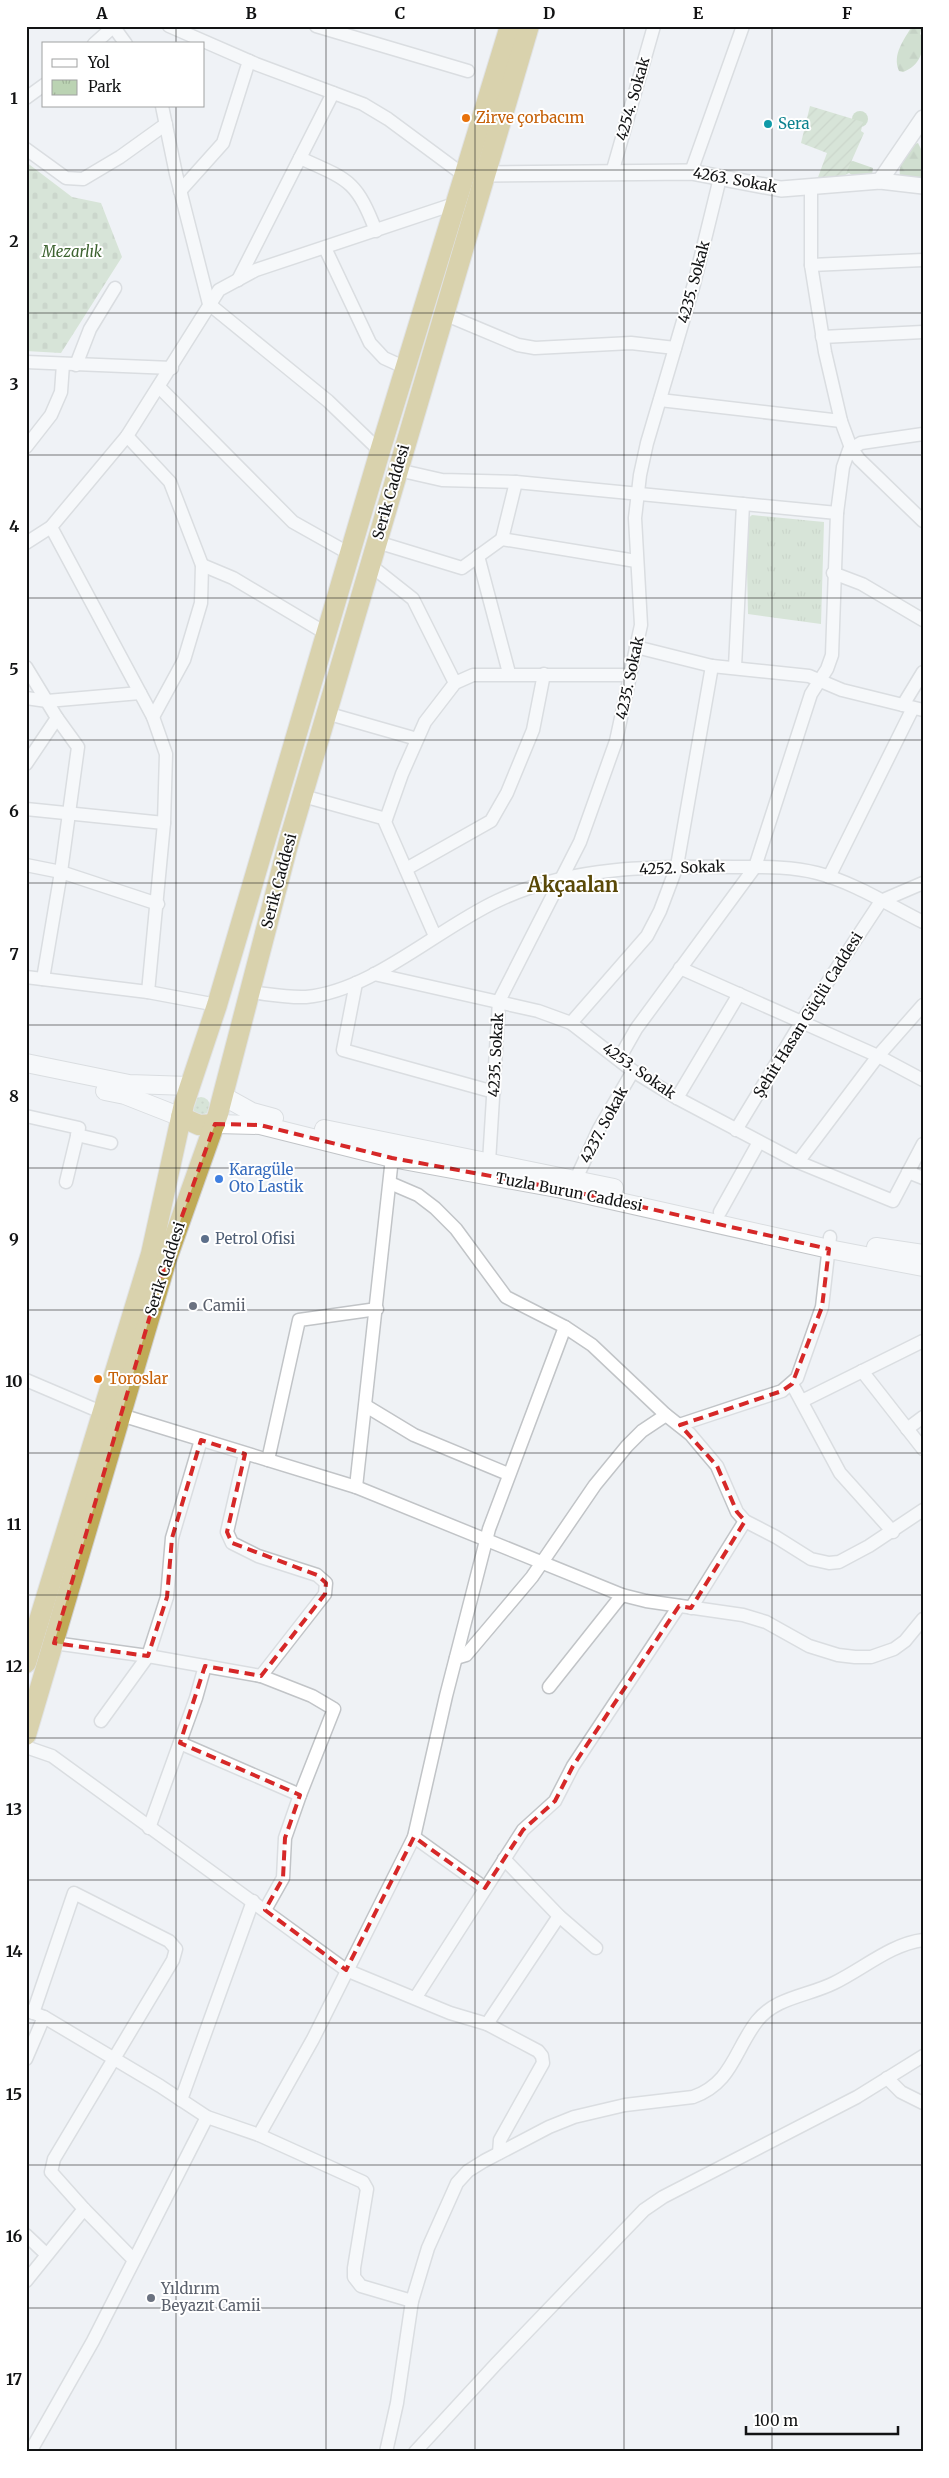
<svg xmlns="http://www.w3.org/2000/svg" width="949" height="2478" font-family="Merriweather,serif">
<defs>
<pattern id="grass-dots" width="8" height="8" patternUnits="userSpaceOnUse" patternTransform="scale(1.25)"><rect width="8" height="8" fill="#bbd3b3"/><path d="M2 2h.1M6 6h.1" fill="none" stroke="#a0b499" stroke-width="1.8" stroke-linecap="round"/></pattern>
<pattern id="forest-firs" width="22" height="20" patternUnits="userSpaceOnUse" patternTransform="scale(1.25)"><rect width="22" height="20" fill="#abc7a2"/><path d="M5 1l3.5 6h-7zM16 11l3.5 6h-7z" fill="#92aa8b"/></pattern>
<pattern id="cemetery-stones" width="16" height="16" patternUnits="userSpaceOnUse" patternTransform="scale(1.25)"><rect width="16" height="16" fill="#bbd3b3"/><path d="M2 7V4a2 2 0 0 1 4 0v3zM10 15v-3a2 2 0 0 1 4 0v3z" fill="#a0b499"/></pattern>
<pattern id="park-tufts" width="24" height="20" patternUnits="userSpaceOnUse" patternTransform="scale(1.25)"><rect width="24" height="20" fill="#bbd3b3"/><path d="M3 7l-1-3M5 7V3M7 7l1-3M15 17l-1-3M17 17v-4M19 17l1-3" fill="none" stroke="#a0b499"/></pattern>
<pattern id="garden-furrows" width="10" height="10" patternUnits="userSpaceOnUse" patternTransform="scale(1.25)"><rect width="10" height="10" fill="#bbd3b3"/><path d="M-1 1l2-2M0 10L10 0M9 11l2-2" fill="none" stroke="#a0b499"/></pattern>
</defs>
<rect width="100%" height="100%" fill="#eff2f5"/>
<circle fill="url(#grass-dots)" cx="201" cy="1106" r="9"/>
<g fill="url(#forest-firs)">
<path d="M912 26H922L920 34 923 37C923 54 920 65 903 72L899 71C892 54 904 40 912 26Z"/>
<circle cx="860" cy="119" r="8"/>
<path d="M918 143 923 153V183L900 176C898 164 906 146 918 143Z"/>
<path d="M853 161 873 168 872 175 855 177 849 173 845 175 848 162Z"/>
</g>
<path fill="url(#cemetery-stones)" d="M26 162 72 197 101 203 122 257 61 353 26 351Z"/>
<path fill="url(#park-tufts)" d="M752 515 824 522 821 624 748 614 746 520Z"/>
<path fill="url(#garden-furrows)" d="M810 106 863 122 861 131 864 133 844 178 817 180 827 153 801 143Z"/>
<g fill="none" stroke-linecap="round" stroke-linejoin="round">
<g stroke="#c1c4c7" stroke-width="15">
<g id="minor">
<path d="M113 26 126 44"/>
<path d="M169 26 256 64 363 104 388 119 465 176"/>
<path d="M316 26 468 71"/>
<path d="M94 44 114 26"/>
<path d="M26 98 44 85"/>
<path d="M162 106 176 174 209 304 328 401 380 451"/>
<path d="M26 149 66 178 83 179 120 157 166 124"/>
<path d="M300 158C349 180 356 180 376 231"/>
<path d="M691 172 743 26"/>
<path d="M612 173 654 26"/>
<path d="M811 188V265L825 352 841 421 851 448 859 459 923 521"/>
<path d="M180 191 223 143 249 61"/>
<path d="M325 248 370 343 384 358 406 368"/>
<path d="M811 265 923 260"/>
<path d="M238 280 333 93"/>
<path d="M444 314 518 345 535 348 631 343 675 348"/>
<path d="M822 337 923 332"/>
<path d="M26 362 172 368"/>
<path d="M76 365 90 329 115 288"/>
<path d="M159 387 293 522 350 554"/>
<path d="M660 400 841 421"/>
<path d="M127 436 170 482 202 565 201 603 184 660 153 717"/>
<path d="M26 447 51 415 61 392 63 364"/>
<path d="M398 470 442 480 516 482 837 513"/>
<path d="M51 527 153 717 166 754 164 823 148 992"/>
<path d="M502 539 516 482"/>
<path d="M377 542 462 568 502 539 636 561"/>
<path d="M26 543 51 527 127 436 219 290 256 270 457 203"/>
<path d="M478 556 509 673"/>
<path d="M202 565 233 578 327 634"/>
<path d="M370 565 413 599 455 683"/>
<path d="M833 573 862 584 923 620"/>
<path d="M636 647 712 666 809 676 842 690 923 710"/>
<path d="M26 667 57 718 78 747 61 872 43 979"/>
<path d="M735 667 743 504"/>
<path d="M26 698 47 701 140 693"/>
<path d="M903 705 923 672"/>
<path d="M326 713 417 739"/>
<path d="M26 764 57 718"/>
<path d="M303 796 386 819"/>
<path d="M26 809 164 823"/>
<path d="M26 865 61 872 158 904"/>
<path d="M406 869 491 821 507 793 533 730 544 674"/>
<path d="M829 877 913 708"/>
<path d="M435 936 385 822 402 774 425 722 455 683 473 675H630"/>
<path d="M680 968 878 1056 923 1080"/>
<path d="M374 974 538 1011 571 1023 633 1071 677 1098 798 1162 893 1201 923 1144"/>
<path d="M26 977 148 992 217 1005"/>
<path d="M356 983 343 1050 494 1092"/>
<path d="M249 992C268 994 287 998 306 997 372 991 437 929 497 901 569 866 655 866 734 867 761 867 790 866 817 873 853 882 889 905 923 922"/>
<path d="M571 1023 647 936 660 911 677 866 712 666"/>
<path d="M619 1059 636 1029 755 867 811 694 827 669 832 655 837 513 843 467 849 450 861 443 923 434"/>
<path d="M677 1098 739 994"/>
<path d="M26 1116 79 1128 66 1182"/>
<path d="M736 1130 802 1021 881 901 923 883"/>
<path d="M77 1135 111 1143"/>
<path d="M489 1162 499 1001 580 842 616 741 641 625 635 518 640 475 647 443 694 284 720 178"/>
<path d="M798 1162 878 1056 923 1005"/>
<path d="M908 1172 923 1178"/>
<path d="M576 1179 599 1129 633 1071"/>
<path d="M390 1183 418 1195 435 1208 456 1229 506 1297 565 1327 592 1345 666 1415 690 1434 717 1466 737 1512 745 1521 776 1537 811 1559 829 1563 839 1562 869 1546 923 1510"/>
<path d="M720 1212 759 1142"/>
<path d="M862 1371 923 1449"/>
<path d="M26 1380 101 1412"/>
<path d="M792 1384 840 1473 893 1532"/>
<path d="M802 1401 923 1341"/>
<path d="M366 1406 414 1435 508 1474"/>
<path d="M121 1415 356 1487 622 1595 646 1601 743 1615 766 1622 809 1646 838 1655 855 1657H871L894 1649 905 1641 923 1619"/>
<path d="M679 1425 782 1391 797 1378 822 1307 830 1237"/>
<path d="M907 1429 923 1417"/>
<path d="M245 1454 227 1532 232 1543 258 1556 317 1575 326 1583 325 1594 261 1676"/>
<path d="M268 1460 299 1320 377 1309"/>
<path d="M356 1487 392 1158"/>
<path d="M691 1608 745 1521"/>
<path d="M54 1643 148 1656 261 1676 312 1696 334 1709 300 1795 285 1838 283 1878 265 1910"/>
<path d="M456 1658 466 1655 532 1577 595 1485 627 1446 642 1431 666 1415"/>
<path d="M549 1687 622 1595"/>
<path d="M101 1721 148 1656 167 1597 172 1538 201 1440"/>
<path d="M180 1743 300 1795"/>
<path d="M26 1747 52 1756 346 1970 450 2013 487 2024 538 2051 542 2056 543 2063 500 2140 499 2153"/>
<path d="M149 1828 196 1698 205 1666"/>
<path d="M414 1837 485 1888"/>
<path d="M504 1859 559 1916 596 1948"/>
<path d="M416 1997 523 1830 555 1801 573 1766 679 1606"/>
<path d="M26 2010 44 2017 160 2086 207 2117 259 2135 363 2182 367 2189 354 2268V2277L361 2286 412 2301"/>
<path d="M33 2013 74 1893 169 1941 176 1949 173 1960 54 2159 51 2172 84 2209 133 2259"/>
<path d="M487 2024 559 1916"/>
<path d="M26 2059 44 2017"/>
<path d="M887 2078 901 2092 923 2103"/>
<path d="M181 2100 253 1901"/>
<path d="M259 2135 313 2039 414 1837 446 1696 489 1529 565 1327"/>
<path d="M26 2235 46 2254"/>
<path d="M26 2281 84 2209"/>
<path d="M30 2452 93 2341 207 2117"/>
<path d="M386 2452 397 2403 412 2301 428 2248 457 2183 468 2171 484 2161 549 2127 574 2117 625 2105 693 2097C732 2083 734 2051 757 2021 776 1997 808 1996 834 1983 863 1969 891 1944 923 1940"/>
<path d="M415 2452 496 2364 644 2210 663 2197 857 2097 923 2056"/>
</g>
</g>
<g stroke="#c1c4c7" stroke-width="18">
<g id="tertiary">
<path d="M486 174 691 172 781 189 880 181 923 186"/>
<path d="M880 181 923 118"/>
<path d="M26 2450 30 2452"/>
</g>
</g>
<g stroke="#c1c4c7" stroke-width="20">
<g id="secondary">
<path d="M26 1063 129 1084 189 1086"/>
<path d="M105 1091 125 1095 181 1117"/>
<path d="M223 1096 252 1112 274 1118"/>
<path d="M215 1124 260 1125 392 1158 562 1189 829 1249 923 1267"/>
<path d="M324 1129 614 1188"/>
<path d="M876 1247 923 1254"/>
</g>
</g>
<g stroke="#d0d0d0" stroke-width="22">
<g id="trunk">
<path d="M181 1117 199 1125 215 1124"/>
<path d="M26 1663 151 1254 184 1104 217 1005 380 451 510 26"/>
<path d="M26 1735 167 1258 218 1114 289 841 529 26"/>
</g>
</g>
<use href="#minor" stroke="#fff" stroke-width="12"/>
<use href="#tertiary" stroke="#fff" stroke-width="15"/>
<use href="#secondary" stroke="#fff" stroke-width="18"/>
<use href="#trunk" stroke="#bfaa56" stroke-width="20"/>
</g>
<path d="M0 0H949V2478H0ZM215 1124 260 1125 392 1158 562 1189 829 1249 822 1307 792 1384 782 1391 680 1425 717 1466 737 1512 745 1521 691 1608 679 1606 573 1766 555 1801 523 1830 485 1888 414 1837 346 1970 265 1910 283 1878 285 1838 300 1795 180 1743 205 1666 261 1676 325 1594 326 1583 317 1575 232 1543 227 1532 245 1454 201 1440 172 1538 167 1597 148 1656 54 1643 167 1258Z" fill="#eff2f5" fill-opacity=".55" fill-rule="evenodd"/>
<path fill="none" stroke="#d62828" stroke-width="4" stroke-dasharray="10 6" stroke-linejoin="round" d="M215 1124 260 1125 392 1158 562 1189 829 1249 822 1307 792 1384 782 1391 680 1425 717 1466 737 1512 745 1521 691 1608 679 1606 573 1766 555 1801 523 1830 485 1888 414 1837 346 1970 265 1910 283 1878 285 1838 300 1795 180 1743 205 1666 261 1676 325 1594 326 1583 317 1575 232 1543 227 1532 245 1454 201 1440 172 1538 167 1597 148 1656 54 1643 167 1258Z"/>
<path fill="none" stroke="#121314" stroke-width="1" stroke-opacity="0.55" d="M176 26V44M326 26V2452M475 26V2452M624 26V2452M772 26V2452M176 106V2452M26 170H923M26 313H923M26 455H923M26 598H923M26 740H923M26 883H923M26 1025H923M26 1168H923M26 1310H923M26 1453H923M26 1595H923M26 1738H923M26 1880H923M26 2023H923M26 2165H923M26 2308H923"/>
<g fill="#e8710a" stroke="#fff" stroke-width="2">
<circle cx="466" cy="118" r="5"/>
<circle cx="98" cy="1379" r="5"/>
</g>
<circle fill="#0f9aa8" stroke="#fff" stroke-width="2" cx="768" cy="124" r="5"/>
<circle fill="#3f7fe0" stroke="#fff" stroke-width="2" cx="219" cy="1179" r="5"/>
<circle fill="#5c6f8a" stroke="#fff" stroke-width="2" cx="205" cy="1239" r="5"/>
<g fill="#6b7280" stroke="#fff" stroke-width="2">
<circle cx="193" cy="1306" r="5"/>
<circle cx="151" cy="2298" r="5"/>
</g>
<g text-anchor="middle" stroke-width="4" stroke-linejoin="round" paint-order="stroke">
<g font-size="15" fill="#121314" stroke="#fff">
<text transform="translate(633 99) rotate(-74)" y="5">4254. Sokak</text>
<text transform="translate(735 180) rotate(10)" y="5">4263. Sokak</text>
<text transform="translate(694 282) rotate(-75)" y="5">4235. Sokak</text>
<text transform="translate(391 492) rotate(-74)" y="5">Serik Caddesi</text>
<text transform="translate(630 678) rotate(-78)" y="5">4235. Sokak</text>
<text transform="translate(682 868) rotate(-2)" y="5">4252. Sokak</text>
<text transform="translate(279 881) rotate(-75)" y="5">Serik Caddesi</text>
<text transform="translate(808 1015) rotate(-58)" y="5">Şehit Hasan Güçlü Caddesi</text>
<text transform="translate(496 1055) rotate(-87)" y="5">4235. Sokak</text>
<text transform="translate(639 1071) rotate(35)" y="5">4253. Sokak</text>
<text transform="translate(604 1125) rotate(-62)" y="5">4237. Sokak</text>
<text transform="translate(569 1192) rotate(11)" y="5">Tuzla Burun Caddesi</text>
<text transform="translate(165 1269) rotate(-72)" y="5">Serik Caddesi</text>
</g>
<g font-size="15" fill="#c56008" stroke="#fff" text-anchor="start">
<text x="476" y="123">Zirve çorbacım</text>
<text x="108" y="1384">Toroslar</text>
</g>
<g font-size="15" fill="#0d838f" stroke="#fff" text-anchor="start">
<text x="778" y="129">Sera</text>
</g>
<g font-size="15" font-style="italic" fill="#3d6330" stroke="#fff">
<text x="72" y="257">Mezarlık</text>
</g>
<g font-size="15" fill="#366cbe" stroke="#fff" text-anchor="start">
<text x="229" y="1175">Karagüle<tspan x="229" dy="17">Oto Lastik</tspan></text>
</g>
<g font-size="15" fill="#4e5e75" stroke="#fff" text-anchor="start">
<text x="215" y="1244">Petrol Ofisi</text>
</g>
<g font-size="15" fill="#5b616d" stroke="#fff" text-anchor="start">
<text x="203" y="1311">Camii</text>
<text x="161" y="2294">Yıldırım<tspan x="161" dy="17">Beyazıt Camii</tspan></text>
</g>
<g font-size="20" font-weight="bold" fill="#594807" stroke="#fff">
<text x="573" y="892">Akçaalan</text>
</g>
</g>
<rect width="949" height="2478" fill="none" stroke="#ffffff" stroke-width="55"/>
<rect x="42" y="42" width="162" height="65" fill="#ffffff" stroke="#a0a1a1"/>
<rect x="52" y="59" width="25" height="8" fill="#ffffff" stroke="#a0a1a1"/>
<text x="88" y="68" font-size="15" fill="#121314">Yol</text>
<rect x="52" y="80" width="25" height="15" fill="url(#park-tufts)" stroke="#a0a1a1"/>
<text x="88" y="92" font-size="15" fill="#121314">Park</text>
<path d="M746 2426v8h152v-8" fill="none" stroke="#121314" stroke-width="2.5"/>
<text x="754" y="2426" font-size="15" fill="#121314" stroke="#ffffff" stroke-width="4" paint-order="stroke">100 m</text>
<rect x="28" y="28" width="894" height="2422" fill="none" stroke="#121314" stroke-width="2"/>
<g font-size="16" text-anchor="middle" font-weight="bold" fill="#121314">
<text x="102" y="19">A</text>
<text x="251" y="19">B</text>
<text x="400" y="19">C</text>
<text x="549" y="19">D</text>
<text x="698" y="19">E</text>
<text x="847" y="19">F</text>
<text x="14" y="104">1</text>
<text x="14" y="247">2</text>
<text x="14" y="390">3</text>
<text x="14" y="532">4</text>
<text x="14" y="675">5</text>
<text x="14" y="817">6</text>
<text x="14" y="960">7</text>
<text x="14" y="1102">8</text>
<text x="14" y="1245">9</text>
<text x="14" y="1387">10</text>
<text x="14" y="1530">11</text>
<text x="14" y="1672">12</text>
<text x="14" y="1815">13</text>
<text x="14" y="1957">14</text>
<text x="14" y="2100">15</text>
<text x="14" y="2242">16</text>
<text x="14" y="2385">17</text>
</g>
</svg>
